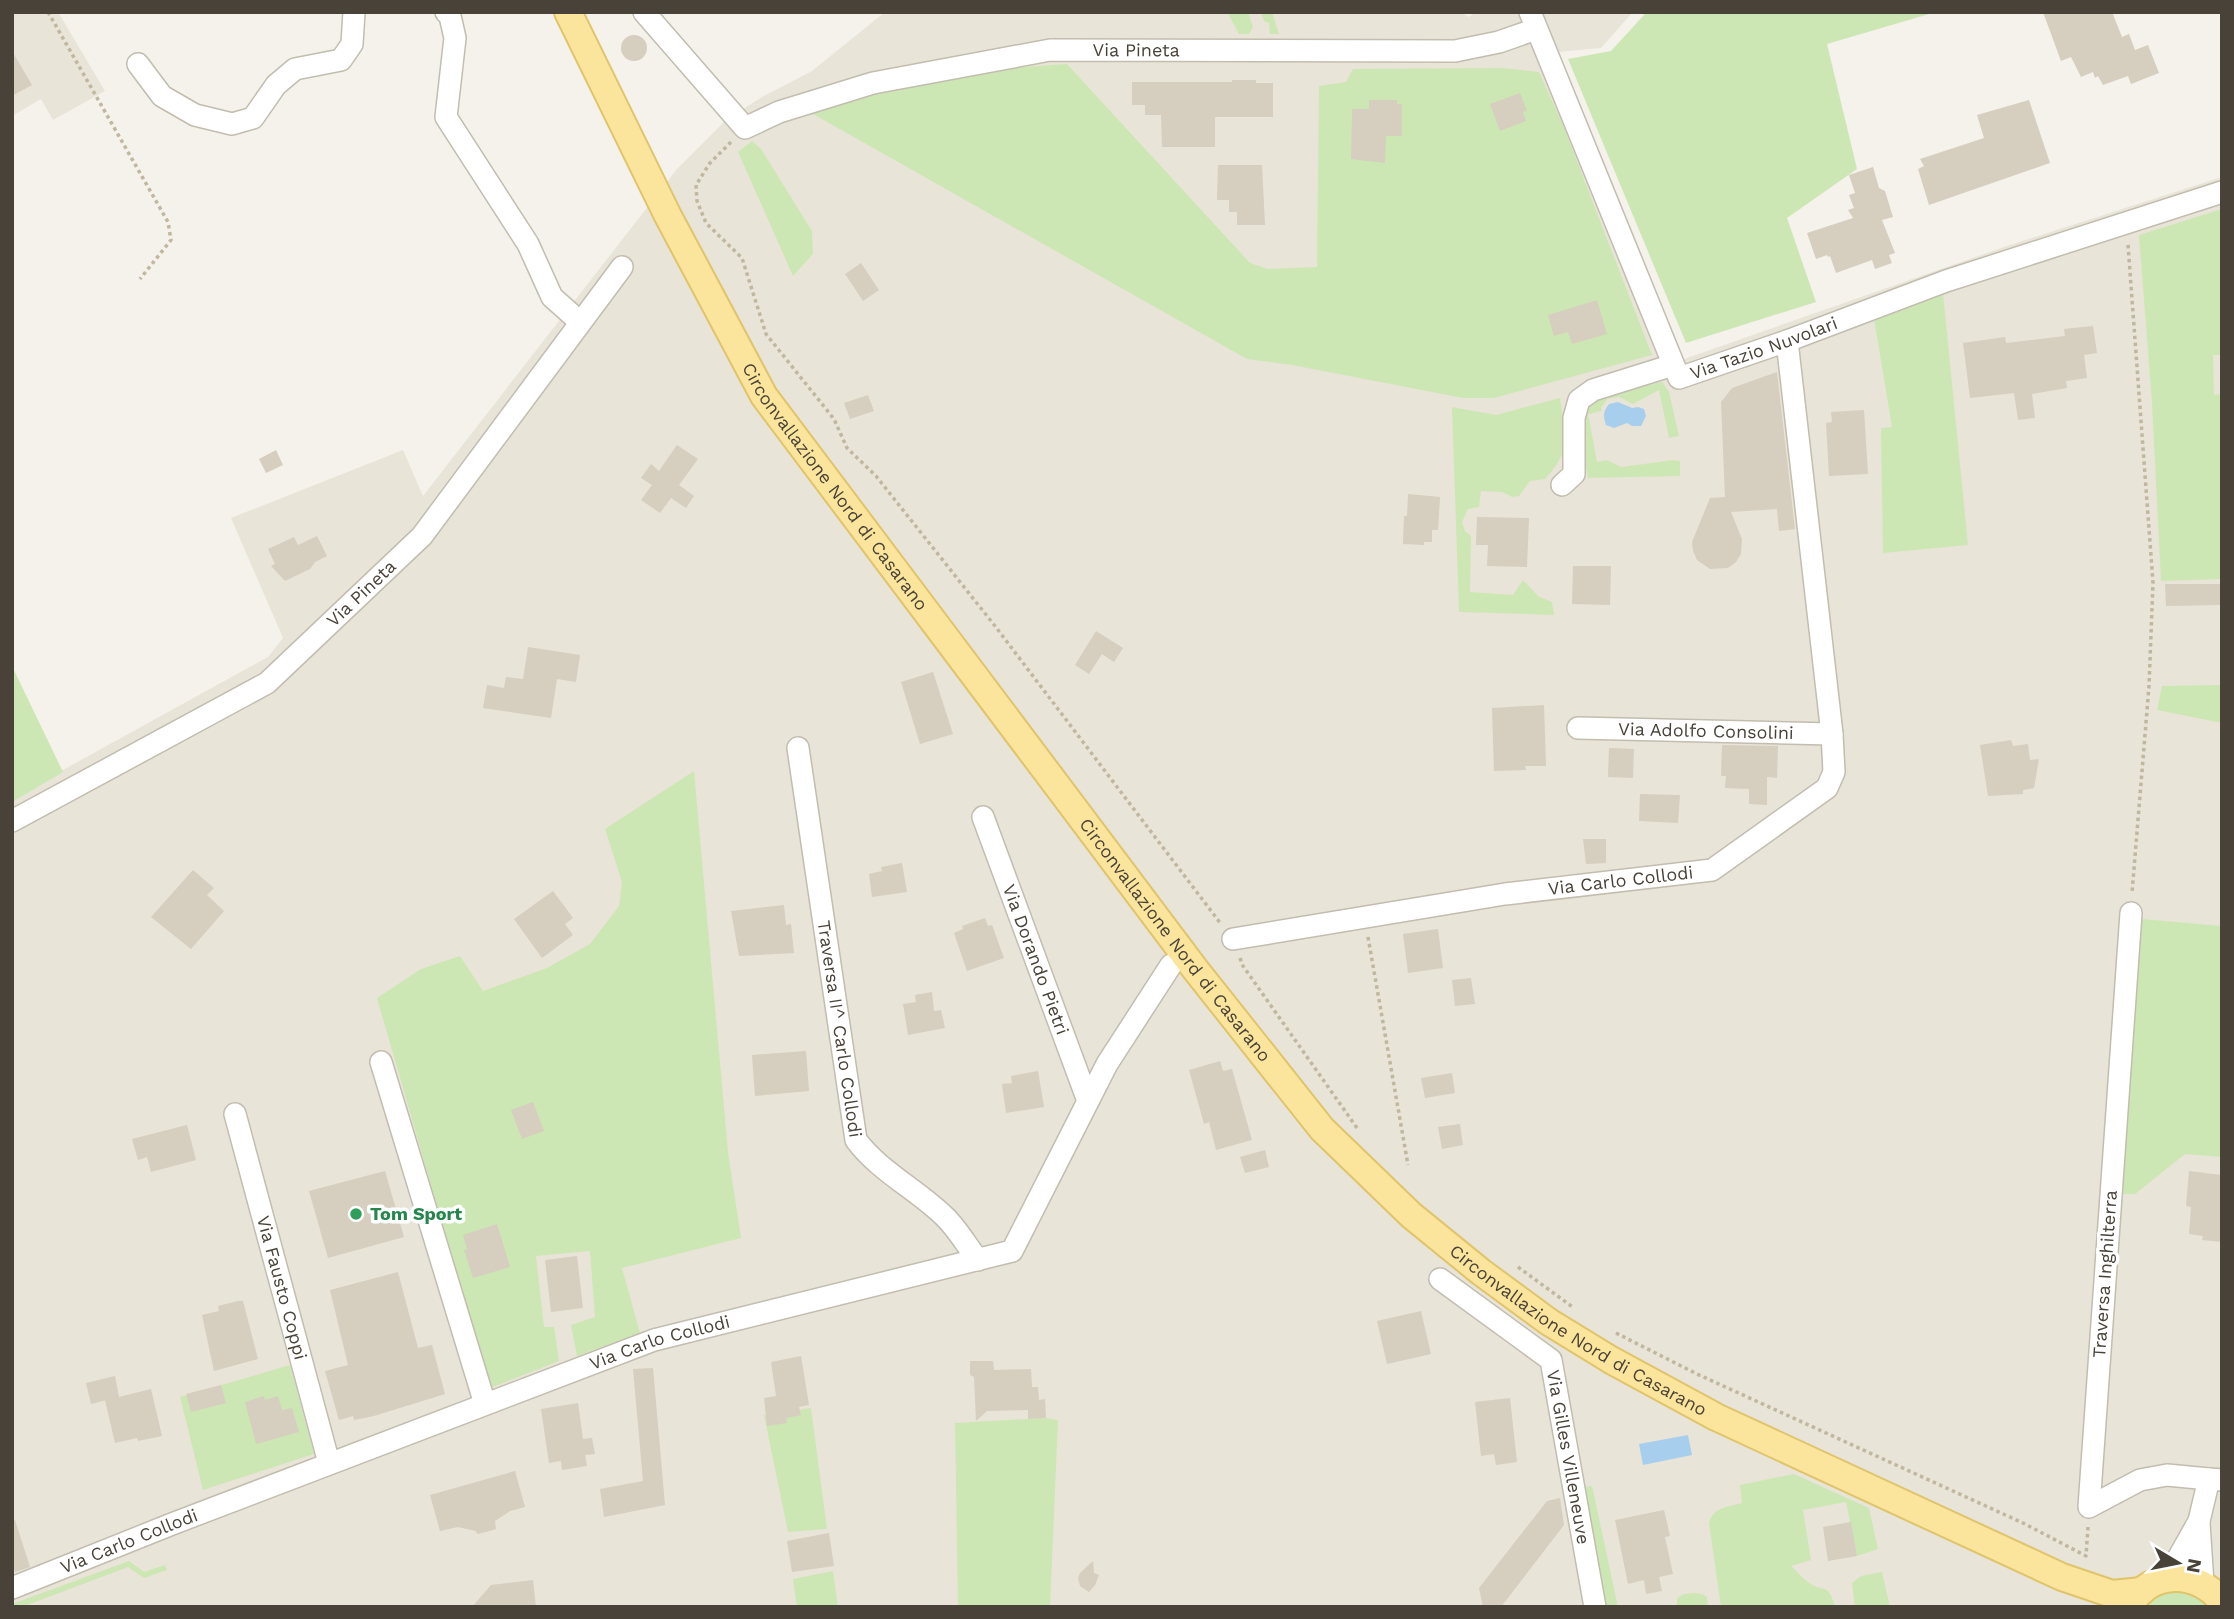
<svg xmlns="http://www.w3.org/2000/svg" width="2234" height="1619" font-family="'Work Sans',sans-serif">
<rect width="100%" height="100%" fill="#f4f2ea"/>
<g fill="#e8e4d8">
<path d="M12 12H58L105 91 53 120 41 99 12 116Z"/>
<path d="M885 12H1460L1469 17 1476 12H1633L1601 48 1558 52 1684 359 2004 247 2222 177V1607H12V798L268 657 283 638 231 518 403 450 423 496 677 169 726 120 762 97 812 71Z"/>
</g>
<g fill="#cde7b4">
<path d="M1227 12H1248L1253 27 1249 34H1239Z"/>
<path d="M1261 12H1272L1279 34H1270L1269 23 1264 21Z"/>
<path d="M1644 12H1936L1827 44 1857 169 1787 218 1816 302 1686 343 1568 59 1611 51 1644 15Z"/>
<path d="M1067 64 1250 263 1268 269 1317 267 1319 86 1346 82 1353 69 1502 68 1539 72 1563 125 1652 355 1494 398H1463L1292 365 1247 359 813 114 859 96 992 69Z"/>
<path d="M752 141 761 149 812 231 813 254 793 276 738 152Z"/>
<path d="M2222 209V355H2213L2214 395 2222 394V579L2161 581 2152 403 2139 235Z"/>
<path d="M1943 293 1968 545 1883 553 1881 428 1892 427 1874 318Z"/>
<path d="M1662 382 1669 392 1679 436 1669 438 1659 390 1633 404 1619 397 1607 399 1601 408 1602 411 1588 414 1597 462 1606 460 1622 467 1673 460 1680 461V476L1588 478C1584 454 1572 417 1594 399Z"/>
<path d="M1560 398C1565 435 1573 449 1545 479L1530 481 1519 496 1512 497 1502 492 1481 491 1479 507 1468 509 1462 522 1465 531 1471 536 1470 592 1513 595 1523 580 1538 596 1552 602 1554 615 1459 612 1452 407 1496 415Z"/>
<path d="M12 666 63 772 12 802Z"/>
<path d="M2222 685V723L2157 710 2162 686Z"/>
<path d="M694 771 728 1152 741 1238 622 1268 640 1333 577 1356 571 1325 595 1317 590 1251 536 1256 544 1327H554L559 1361 485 1390 442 1223 377 998 421 969 460 956 483 991 547 968 590 944 619 906 622 882 605 829Z"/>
<path d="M2141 919 2222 926V1157L2185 1154 2135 1194H2123Z"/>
<path d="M290 1365 314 1454 203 1490 180 1397Z"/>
<path d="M811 1408 827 1529 788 1532 764 1415Z"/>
<path d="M1046 1418 1058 1420 1050 1607H958L955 1423Z"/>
<path d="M1794 1474 1869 1508 1878 1549 1857 1556 1846 1502 1803 1510 1811 1560 1791 1566C1797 1571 1802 1578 1808 1582 1823 1594 1828 1580 1835 1607H1721L1709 1523C1713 1507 1728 1507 1742 1503L1740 1485Z"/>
<path d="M1592 1486 1618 1607H1606L1584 1487Z"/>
<path d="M129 1561 144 1572 165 1565 167 1570 144 1578 128 1567 22 1607H12V1604Z"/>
<path d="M833 1571 838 1607H797L793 1579Z"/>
<path d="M1882 1572 1890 1607H1855L1852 1583 1861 1576Z"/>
<path d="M2170 1591C2186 1592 2197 1595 2207 1607H2144L2157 1595Z"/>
<path d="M1694 1593 1702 1594 1707 1597 1708 1607H1677V1598L1684 1594Z"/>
</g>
<g fill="#a8ceee">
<path d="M1618 402 1632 408 1638 407 1644 409 1646 416 1641 426H1632L1627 423 1614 428 1606 425C1603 415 1603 412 1609 404Z"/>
<path d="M1688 1435 1692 1455 1643 1465 1639 1444Z"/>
</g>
<g fill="#d6cebf">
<path d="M2043 12H2112L2122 37 2129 34 2135 50 2148 45 2159 73 2131 84 2128 76 2103 85 2098 76 2095 78 2093 72 2081 77 2071 57 2061 61Z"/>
<circle cx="634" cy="48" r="13"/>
<path d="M12 51 32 85 12 96Z"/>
<path d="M1232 80H1256V83H1273V117H1215V147H1162L1161 115H1145V105H1132V82H1232Z"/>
<path d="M1520 93 1527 111 1523 112 1526 121 1500 131 1490 104Z"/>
<path d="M1369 100H1397V104H1402V136H1386L1385 163 1351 159 1352 109H1369Z"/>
<path d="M2029 100 2050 163 1929 205 1918 169 1924 166 1920 159 1984 138 1977 115Z"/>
<path d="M1218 165H1262L1265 225H1237V212H1229V200H1217Z"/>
<path d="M1873 167 1879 188 1885 191 1893 217 1882 220 1895 253 1889 255 1892 263 1875 269 1872 260 1836 273 1830 256 1828 257 1827 255 1816 259 1807 233 1853 218 1848 210 1854 208 1849 195 1855 193 1849 175Z"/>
<path d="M861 263 879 290 863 301 845 274Z"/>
<path d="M1597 300 1607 334 1572 344 1568 332 1554 336 1548 315Z"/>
<path d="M2093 326 2097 353 2084 355 2087 378 2066 381 2067 388 2032 394 2035 418 2018 420 2014 393 1970 398 1963 343 2005 337 2006 343 2065 336 2064 329Z"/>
<path d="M1777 372 1795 529 1779 531 1777 509 1731 512 1742 539 1741 554 1736 562 1728 568 1710 569 1697 560 1693 551 1692 542 1710 498 1725 497 1721 402 1732 388Z"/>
<path d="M868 395 874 411 850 419 844 403Z"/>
<path d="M1864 410 1868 474 1829 476 1826 423 1832 422 1831 412Z"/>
<path d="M677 445 698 459 679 485 694 496 686 508 671 498 660 513 641 500 652 485 641 478 651 464 659 471Z"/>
<path d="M276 450 283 465 266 473 259 459Z"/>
<path d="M1408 494 1440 497 1438 530H1432V542H1424V545L1403 544 1404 516H1407Z"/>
<path d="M1477 517 1529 518 1527 567 1487 566 1488 545H1476Z"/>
<path d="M317 536 327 556 315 562 310 569 285 581 271 566 275 564 268 549 294 537 298 545Z"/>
<path d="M1573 566H1611L1610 605 1572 604Z"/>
<path d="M2165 584H2222V605L2166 606Z"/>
<path d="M1096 631 1123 648 1114 662 1102 654 1089 674 1075 665Z"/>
<path d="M528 647 580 655 576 682 557 679 551 718 483 708 487 685 504 688 506 677 523 679Z"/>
<path d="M933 672 953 734 920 744 901 682Z"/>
<path d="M1544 705 1546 766H1525L1526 770 1494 771 1492 708Z"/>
<path d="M2011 740 2013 746 2028 744 2030 760 2039 759 2034 788 2023 790V794L1988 796 1980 745Z"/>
<path d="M1722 745 1778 746 1777 778 1767 777V805L1749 804V789L1725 788 1726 776H1721Z"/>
<path d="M1609 748 1634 749 1633 778 1608 777Z"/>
<path d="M1640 794 1680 795 1678 823 1639 821Z"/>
<path d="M1583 839H1606V863L1586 864Z"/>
<path d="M902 863 907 892 872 897 869 874 882 871 881 867Z"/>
<path d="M193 870 214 888 207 895 224 911 191 949 151 917Z"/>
<path d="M553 891 573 918 565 924 573 935 542 958 514 919Z"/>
<path d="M784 905 786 925 791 924 794 953 739 956 731 911Z"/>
<path d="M985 918 988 926 992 925 1004 958 967 971 954 933 963 929 962 926Z"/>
<path d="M1438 929 1443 968 1408 973 1403 934Z"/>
<path d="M1471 978 1475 1004 1455 1006 1452 980Z"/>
<path d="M932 992 934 1011 941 1010 945 1028 908 1035 903 1004 916 1002 915 995Z"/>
<path d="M806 1051 809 1091 755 1096 752 1055Z"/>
<path d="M1220 1061 1223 1071 1232 1069 1252 1140 1216 1150 1209 1122 1204 1124 1189 1070Z"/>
<path d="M1038 1071 1044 1107 1006 1113 1002 1084 1012 1083 1011 1076Z"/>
<path d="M1452 1073 1455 1093 1425 1098 1421 1078Z"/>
<path d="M533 1102 544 1131 522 1139 511 1110Z"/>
<path d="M1460 1124 1463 1145 1442 1149 1438 1127Z"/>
<path d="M187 1125 196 1160 151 1172 147 1157 138 1160 132 1139Z"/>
<path d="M1265 1150 1269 1167 1245 1173 1240 1157Z"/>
<path d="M385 1171 404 1237 328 1258 309 1191Z"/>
<path d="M2189 1171 2222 1175V1242L2202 1240 2203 1236 2189 1234 2191 1207 2186 1206Z"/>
<path d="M497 1224 510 1267 473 1278 464 1250 467 1249 463 1235Z"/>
<path d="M577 1256 583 1308 551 1312 545 1260Z"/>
<path d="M398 1272 418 1348 432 1345 445 1394 374 1416 354 1420 353 1416 339 1420 325 1371 348 1365 330 1290Z"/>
<path d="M238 1301H243L258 1359 214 1371 202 1315 219 1311 218 1306Z"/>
<path d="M1421 1311 1431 1354 1387 1364 1377 1321Z"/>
<path d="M801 1356 809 1405 799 1407 801 1415 786 1418 787 1423 767 1426 764 1398 776 1396 771 1362Z"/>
<path d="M970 1361H993L994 1370 1031 1369 1032 1387H1038L1039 1400 1045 1399 1046 1418 1028 1419V1410L987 1411 976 1421 974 1377 970 1375Z"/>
<path d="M653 1368 665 1505 604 1517 600 1489 643 1481 633 1369Z"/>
<path d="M115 1376 119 1397 151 1389 162 1436 138 1441 137 1438 115 1443 105 1400 118 1397 91 1404 86 1383Z"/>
<path d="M221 1385 226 1403 191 1412 186 1394Z"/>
<path d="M264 1396 265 1400 278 1396 282 1410 292 1408 299 1432 256 1444 245 1402Z"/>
<path d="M1510 1398 1517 1462 1496 1465 1494 1454 1481 1456 1475 1402Z"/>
<path d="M578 1403 583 1439 592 1438 595 1454 585 1455 587 1466 562 1470 561 1461 549 1463 541 1409Z"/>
<path d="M515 1471 525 1507 510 1511 495 1521 496 1529 486 1532 477 1534 476 1531 458 1527 440 1531 430 1495Z"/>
<path d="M1560 1498 1564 1525 1501 1607H1483L1479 1588 1547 1501Z"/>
<path d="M1664 1510 1670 1536 1665 1537 1673 1574 1659 1577 1662 1591 1646 1594 1644 1580 1628 1584 1615 1520Z"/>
<path d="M15 1520 30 1567 15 1572 12 1562V1521Z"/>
<path d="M1851 1522 1857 1556 1828 1561 1823 1527Z"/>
<path d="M829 1533 834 1566 792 1572 787 1541Z"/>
<path d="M1093 1561 1094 1573 1099 1575 1095 1585 1089 1592 1080 1586 1078 1578 1080 1573Z"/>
<path d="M533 1580 536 1607H472L491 1585Z"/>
</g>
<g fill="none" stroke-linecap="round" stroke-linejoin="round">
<g stroke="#c2bdaf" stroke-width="24">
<g id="minor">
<path d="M446 12 450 16 455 38 446 117 528 244 552 297 580 322"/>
<path id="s1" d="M644 12 745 128 779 112 873 83 1050 50 1455 51 1499 42 1536 29"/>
<path id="s2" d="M1530 12 1679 378 1787 341 1946 281 2222 192"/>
<path d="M138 64 162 96 195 115 232 124 253 118 276 85 295 69 341 60 352 44 354 12"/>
<path d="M1562 485 1574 474V418L1579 400 1593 390 1673 365"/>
<path id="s3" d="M1578 728 1832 734"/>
<path id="s4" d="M798 748 856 1140C879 1171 916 1189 944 1216 957 1228 967 1246 978 1260"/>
<path id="s5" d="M983 817 1088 1101"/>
<path id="s6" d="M12 821 267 683 422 536 622 267"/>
<path d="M2131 913 2089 1507 2140 1480 2167 1475 2209 1479"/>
<path id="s7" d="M1233 939 1505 894 1712 870 1827 788 1834 772 1832 734 1787 341"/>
<path d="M381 1062 485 1404"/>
<path id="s8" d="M235 1114 329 1463"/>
<path id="s9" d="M1440 1279 1551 1360 1595 1607"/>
<path d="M2199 1523 2203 1584"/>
<path d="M2167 1578 2199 1521 2209 1479 2222 1480"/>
<path id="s10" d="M12 1588 172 1524 654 1340 1012 1251 1107 1064 1171 965"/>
</g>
</g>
<g stroke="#e0c46b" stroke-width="30">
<g id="major">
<path id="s11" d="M568 12 668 216 764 396 1195 969 1322 1129 1411 1215 1481 1272 1549 1322 1611 1360 1716 1417 2062 1577 2112 1594 2142 1591"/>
<path d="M2130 1605C2152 1569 2198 1570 2222 1602"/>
</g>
</g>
<g stroke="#c1b69e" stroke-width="3.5" stroke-dasharray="3.5 3.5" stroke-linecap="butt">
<path d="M48 12 168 222 171 240 140 279"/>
<path d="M731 142 710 163 696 185 697 201 706 223 742 258 766 334 834 419 847 448 876 476 995 626 1221 924"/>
<path d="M2128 245 2153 583 2149 686 2132 893"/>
<path d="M1368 937 1408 1165"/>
<path d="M1240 958 1243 966 1357 1128"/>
<path d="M1518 1267 1574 1308"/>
<path d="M1616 1333 1697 1374 2023 1523 2086 1556 2088 1527"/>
</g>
<use href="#minor" stroke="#fff" stroke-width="21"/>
<use href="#major" stroke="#fbe59c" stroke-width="26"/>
</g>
<circle fill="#2e9e5b" stroke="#fff" stroke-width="2.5" cx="356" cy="1214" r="7"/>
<g text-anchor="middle" stroke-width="7" stroke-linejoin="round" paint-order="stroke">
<g font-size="18" fill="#484238" stroke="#fff">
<text dy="6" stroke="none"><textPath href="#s1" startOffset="556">Via Pineta</textPath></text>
<text dy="6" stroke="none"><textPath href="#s2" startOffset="485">Via Tazio Nuvolari</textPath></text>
<text dy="6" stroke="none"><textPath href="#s11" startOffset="546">Circonvallazione Nord di Casarano</textPath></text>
<text dy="6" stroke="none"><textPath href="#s6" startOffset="420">Via Pineta</textPath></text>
<text dy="6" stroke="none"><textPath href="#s3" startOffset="128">Via Adolfo Consolini</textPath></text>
<text dy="6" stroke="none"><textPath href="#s7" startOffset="392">Via Carlo Collodi</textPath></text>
<text dy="6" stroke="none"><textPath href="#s11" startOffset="1113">Circonvallazione Nord di Casarano</textPath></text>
<text dy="6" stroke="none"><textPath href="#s5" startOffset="152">Via Dorando Pietri</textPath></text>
<text dy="6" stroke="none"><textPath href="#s4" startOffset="284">Traversa II^ Carlo Collodi</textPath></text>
<text transform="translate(2105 1274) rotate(-86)" y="6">Traversa Inghilterra</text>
<text dy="6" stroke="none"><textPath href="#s8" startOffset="180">Via Fausto Coppi</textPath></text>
<text dy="6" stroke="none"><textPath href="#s11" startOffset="1680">Circonvallazione Nord di Casarano</textPath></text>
<text dy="6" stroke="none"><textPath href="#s10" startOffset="693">Via Carlo Collodi</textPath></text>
<text dy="6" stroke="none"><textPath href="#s9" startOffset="236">Via Gilles Villeneuve</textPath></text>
<text dy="6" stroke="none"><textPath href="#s10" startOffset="126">Via Carlo Collodi</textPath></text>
</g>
<g font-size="18" font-weight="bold" fill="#27864d" stroke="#fff" text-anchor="start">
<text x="370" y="1220">Tom Sport</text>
</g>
</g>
<rect width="2234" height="1619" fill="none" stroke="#484238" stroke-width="28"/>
<g transform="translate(2178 1563) rotate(100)" stroke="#ffffff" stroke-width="5" paint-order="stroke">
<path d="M0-5L12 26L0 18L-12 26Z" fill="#484238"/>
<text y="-10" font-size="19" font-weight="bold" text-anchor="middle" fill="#484238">N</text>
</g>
</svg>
